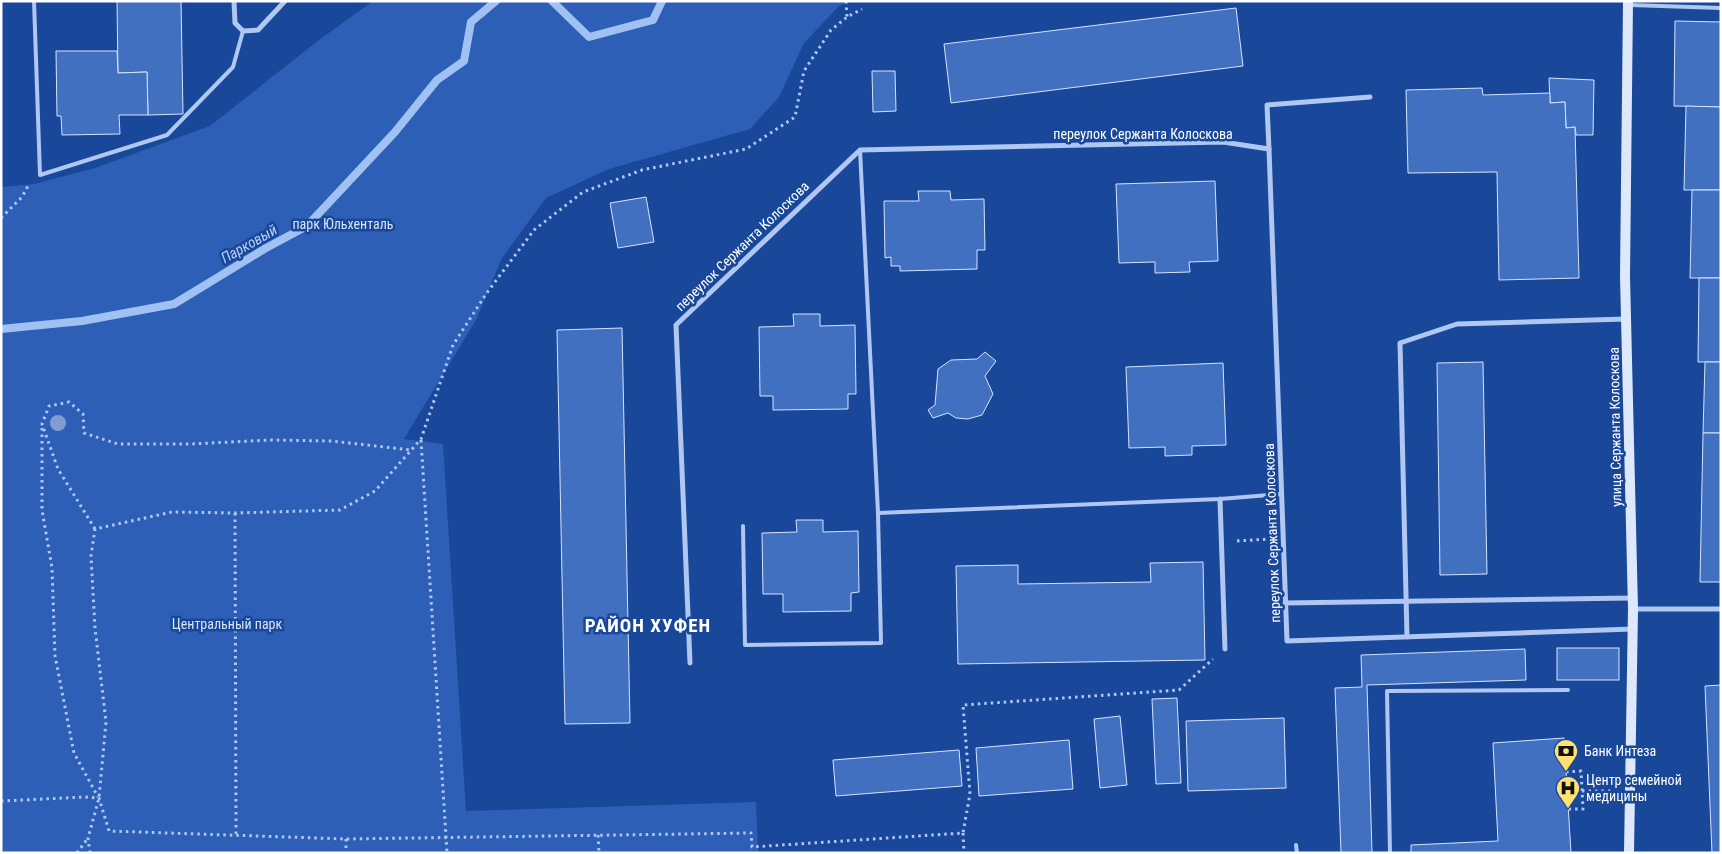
<svg xmlns="http://www.w3.org/2000/svg" width="1722" height="854" font-family="'Roboto Condensed',sans-serif">
<rect width="100%" height="100%" fill="#19479a"/>
<path fill="#2d5fb7" d="M373 1H852L839 6 804 43 779 97 750 129 609 169 546 198 502 258 476 320 404 439 443 444 466 811 756 802 758 853H1V186L2 187 34 184 95 168 210 126 319 40Z"/>
<g fill="none" stroke-linecap="round" stroke-linejoin="round">
<g stroke="#a1c1f3" stroke-width="8">
<path d="M552 1 589 37 653 20 662 1"/>
<path d="M1 329 82 321 174 304 266 248 307 226 395 132 437 80 464 61 471 22 496 1"/>
</g>
</g>
<g fill="#4270c1" stroke="#d6e4fc">
<path d="M117 1H181L183 114 148 115 147 72 118 73Z"/>
<path d="M1236 8 1243 66 951 103 944 44Z"/>
<path d="M1675 21 1721 22V107L1674 106Z"/>
<path d="M56 51H117L118 73 147 72 148 115H119L120 134 62 135 61 116H57Z"/>
<path d="M872 71H895L896 111 873 112Z"/>
<path d="M1549 78 1594 80 1593 135H1576L1575 127 1566 128 1565 102 1550 103Z"/>
<path d="M1482 88 1483 95 1550 93V103L1565 102 1566 128 1575 127 1579 278 1499 280 1497 172 1408 173 1406 90Z"/>
<path d="M1686 106 1721 107V190H1684Z"/>
<path d="M1215 181 1218 261 1189 262 1190 272 1155 273V262L1119 263 1116 184Z"/>
<path d="M1692 190H1721V278H1690Z"/>
<path d="M918 191H950L951 200 984 199 985 250H977V269L900 271V266H891V257L885 258 884 201H919Z"/>
<path d="M646 197 654 242 618 248 610 203Z"/>
<path d="M1699 278H1721V362H1698Z"/>
<path d="M793 314H820V326L855 325 856 394H848V409L773 410V396H760L759 327 794 326Z"/>
<path d="M622 328 630 723 565 724 557 330Z"/>
<path d="M985 352 996 361 985 376 993 394 982 415 968 419 956 418 948 413 933 418 928 410 935 405 938 369 951 360 977 359Z"/>
<path d="M1483 362 1487 574 1440 575 1437 363Z"/>
<path d="M1705 362H1721V433H1703Z"/>
<path d="M1223 363 1226 445 1192 446V455L1165 456V447L1129 448 1126 367Z"/>
<path d="M1703 433H1721V582H1700Z"/>
<path d="M796 520H823V532L858 531 859 592 851 593V611L783 612V594H763L762 533 797 532Z"/>
<path d="M1203 562 1205 660 958 664 956 566 1018 565V584L1151 582 1150 563Z"/>
<rect x="1557" y="648" width="62" height="32"/>
<path d="M1525 649 1526 680 1367 685 1372 853H1341L1335 688 1362 687 1361 655Z"/>
<path d="M1721 685V853H1712L1705 686Z"/>
<path d="M1177 698 1181 783 1156 784 1152 699Z"/>
<path d="M1120 716 1127 785 1100 788 1094 719Z"/>
<path d="M1284 718 1286 788 1188 791 1186 721Z"/>
<path d="M1564 738 1571 853H1411V845L1498 841 1493 743Z"/>
<path d="M1069 740 1073 789 979 796 976 748Z"/>
<path d="M959 750 962 786 836 796 833 760Z"/>
</g>
<g fill="none" stroke-linecap="round" stroke-linejoin="round">
<g stroke="#afc7f1" stroke-width="3" stroke-dasharray="2.5 4" stroke-linecap="butt">
<path d="M846 1 847 17"/>
<path d="M1 218 22 197 29 184"/>
<path d="M42 428V510L52 568 55 656 74 753 98 797"/>
<path d="M421 440 447 853"/>
<path d="M235 513 236 835"/>
<path d="M95 529 58 469 42 424 49 406 69 402 83 414 84 433 118 444H191L270 440 332 441 410 450"/>
<path d="M1237 541 1269 539"/>
<path d="M1566 772 1581 771 1583 809H1568"/>
<path d="M1582 791H1612"/>
<path d="M1 801 85 797 99 798 109 831 346 839 751 833 752 847 963 833 970 794 963 705 1179 690 1213 659"/>
<path d="M963 833 964 853"/>
<path d="M598 835 599 853"/>
<path d="M346 839V853"/>
<path d="M77 853 88 838"/>
<path d="M90 853 88 838 99 798 106 722 95 628 91 556 95 529 172 512 235 513 340 510 375 491 421 439 453 345 486 294 534 230 583 192 642 170 746 149 795 117 804 71 831 30 847 17 862 9"/>
</g>
<g stroke="#afc7f1" stroke-width="4">
<path d="M34 1 40 175 167 135 233 67 243 31"/>
<path d="M1630 5 1721 8"/>
<path d="M860 150 878 513"/>
<path d="M743 526 745 645 881 643 878 513 1220 499 1281 494"/>
<path d="M1296 845 1297 853"/>
<path d="M1390 853 1387 691 1568 690"/>
</g>
<g stroke="#afc7f1" stroke-width="5">
<path d="M234 1 235 23 243 31 258 30 285 1"/>
<path d="M1269 149 1267 105 1370 97"/>
<path d="M1220 499 1225 649"/>
<path d="M1285 603 1633 598"/>
<path d="M1633 609H1721"/>
<path d="M1407 637 1400 343 1457 324 1626 319"/>
<path d="M690 663 676 325 860 150 1223 142 1269 149 1287 641 1633 629"/>
</g>
<path stroke="#dde8fc" stroke-width="10" d="M1628 1 1625 276 1633 609 1629 853"/>
</g>
<circle fill="#819dd0" cx="58" cy="423" r="8"/>
<defs>
<g id="bank-pin" transform="scale(1.25)"><path d="M0 17L-7.5 6A9.5 9.5 0 1 1 7.5 6Z" fill="#ffe16f" stroke="#19479a"/><path d="M-6-4H6V4H-6ZM0-2.3a2.3 2.3 0 1 0 0 4.6a2.3 2.3 0 1 0 0-4.6Z" fill="#111"/></g>
<g id="hospital-pin" transform="scale(1.25)"><path d="M0 17L-7.5 6A9.5 9.5 0 1 1 7.5 6Z" fill="#ffe16f" stroke="#19479a"/><path d="M-5-5h3v3.5h4V-5h3V5h-3V1.5h-4V5h-3Z" fill="#111"/></g>
</defs>
<g fill-rule="evenodd">
<use href="#bank-pin" x="1566" y="751"/>
<use href="#hospital-pin" x="1568" y="788"/>
</g>
<g text-anchor="middle" stroke-width="5" stroke-linejoin="round" paint-order="stroke">
<g font-size="14" fill="#fff" stroke="#19479a">
<text x="1143" y="139">переулок Сержанта Колоскова</text>
<text transform="translate(742 246) rotate(-44)" y="5">переулок Сержанта Колоскова</text>
<text transform="translate(1615 427) rotate(-91)" y="5">улица Сержанта Колоскова</text>
<text transform="translate(1272 533) rotate(-92)" y="5">переулок Сержанта Колоскова</text>
</g>
<g font-size="14" fill="#d6e4fc" stroke="#19479a">
<text x="343" y="229">парк Юльхенталь</text>
<text x="227" y="629">Центральный парк</text>
</g>
<g font-size="14" fill="#fff" stroke="#19479a" text-anchor="start">
<text x="1584" y="756">Банк Интеза</text>
<text x="1586" y="785">Центр семейной<tspan x="1586" dy="16">медицины</tspan></text>
</g>
<g font-size="15" font-style="italic" fill="#bbd2f8" stroke="#19479a">
<text transform="translate(249 244) rotate(-30)" y="5">Парковый</text>
</g>
<g font-size="19" font-weight="bold" letter-spacing="1" fill="#fff" stroke="#19479a">
<text x="648" y="632">РАЙОН ХУФЕН</text>
</g>
</g>
<rect width="1722" height="854" fill="none" stroke="#ffffff" stroke-width="5"/>
</svg>
